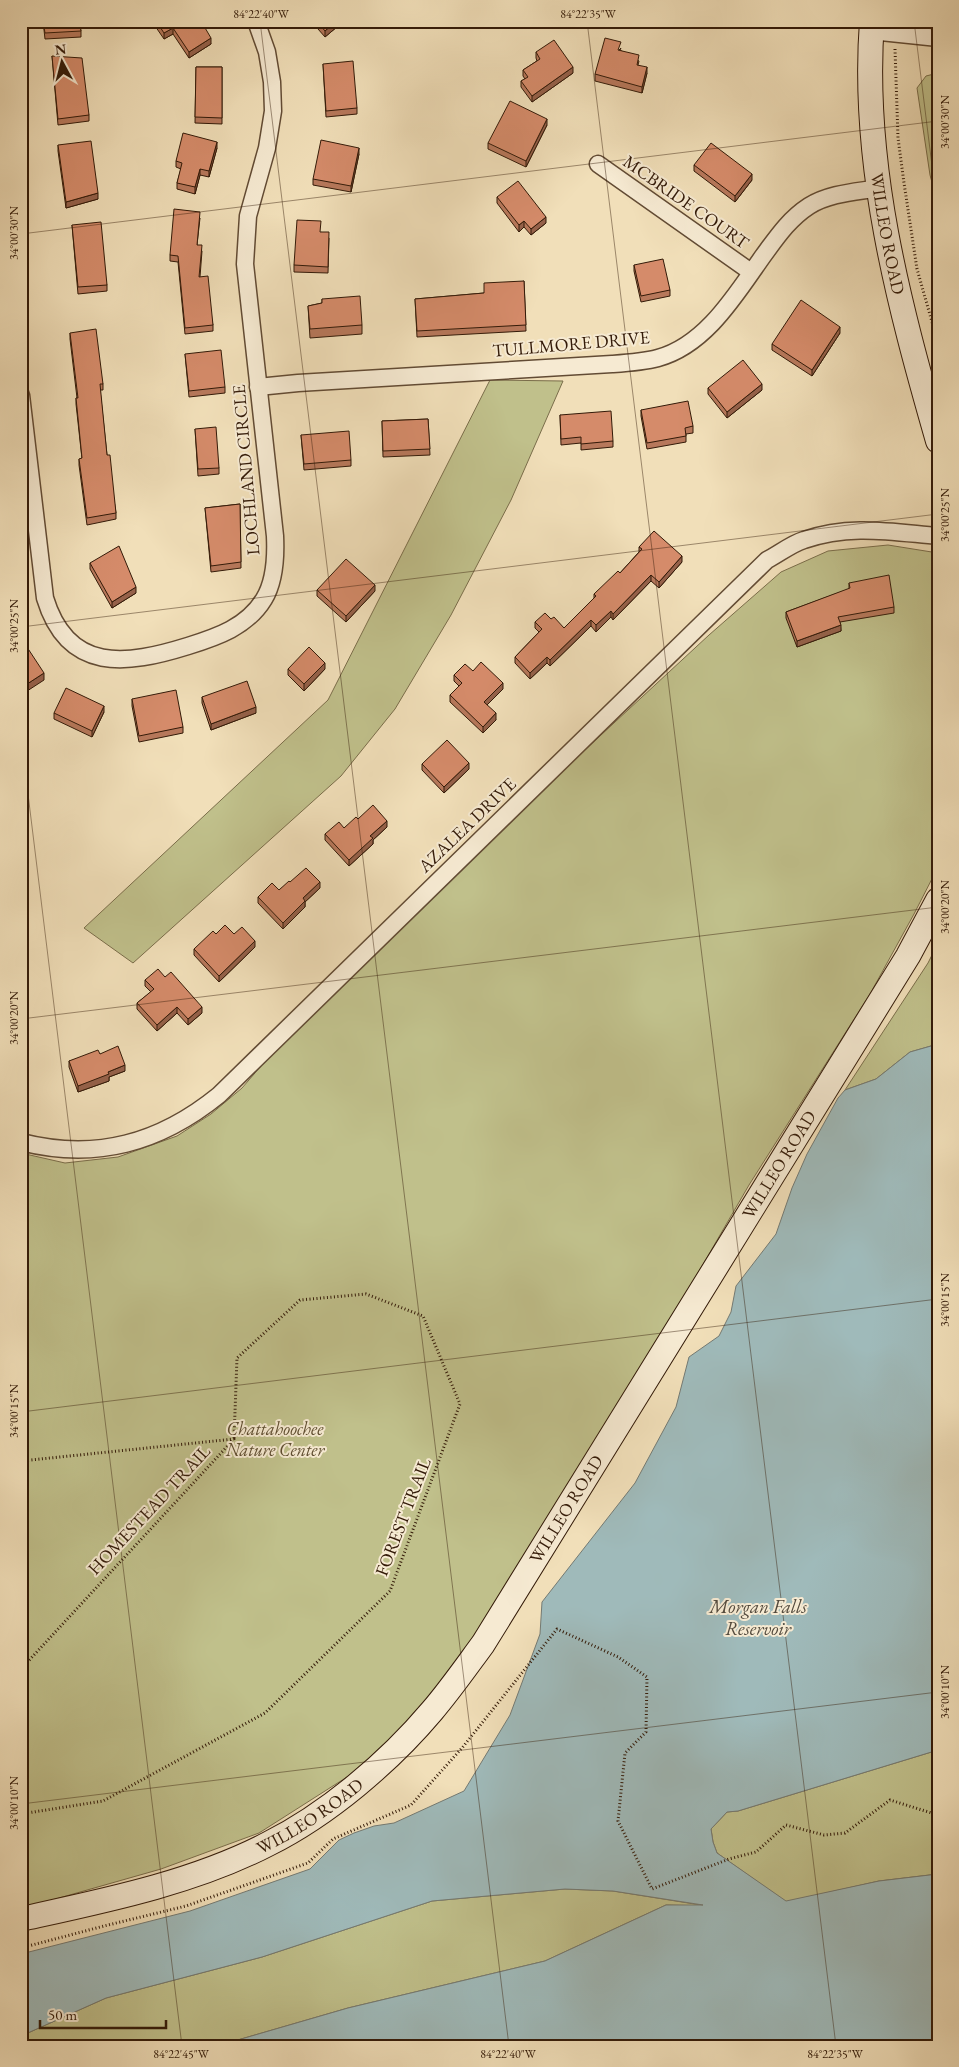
<svg xmlns="http://www.w3.org/2000/svg" width="959" height="2067" font-family="'EB Garamond',serif">
<rect width="100%" height="100%" fill="#f1dfb9"/>
<filter id="stains"><feTurbulence type="fractalNoise" baseFrequency=".004" numOctaves="4"/><feColorMatrix values="0 0 0 0 .2 0 0 0 0 .09 0 0 0 0 .02 0 0 0 .5 -.17"/></filter>
<radialGradient id="worn" r=".72"><stop offset=".6" stop-color="#630" stop-opacity="0"/><stop offset="1" stop-color="#630" stop-opacity=".3"/></radialGradient>
<g fill="#c0c08b" stroke="#7a6d4a">
<path d="M938 73V205L930 175 917 88 926 76Z"/>
<path d="M490 380 563 381 511 500 451 615 395 709 341 776 133 963 84 928 328 700Z"/>
<path d="M888 545 938 553V867L914 914 870 994 749 1185 483 1644 453 1691 347 1777 259 1833 161 1869 31 1906 21 1907V1153L65 1163 118 1157 177 1136 211 1114 242 1088 332 984 709 635 781 572 828 551Z"/>
<path d="M938 943V1044L910 1052 876 1079 845 1090 928 963Z"/>
<path d="M938 1750V1874L879 1881 786 1902 717 1853 713 1842 711 1829 727 1812 738 1811Z"/>
<path d="M565 1889 613 1891 707 1906 666 1905 545 1961 348 2008 217 2046H21V2036L106 1998 262 1957 432 1901Z"/>
</g>
<path fill="#9fbaba" stroke="#747a73" d="M938 1044V1750L738 1811 727 1812 711 1829 713 1842 717 1853 786 1901 879 1881 938 1874V2046H217L348 2008 545 1961 666 1905H703L613 1891 565 1889 432 1901 262 1957 106 1998 21 2036V1954L190 1911 310 1869 339 1840 354 1833 374 1826 394 1823 464 1791 510 1715 540 1634 542 1602 635 1483 676 1407 689 1357 719 1336 731 1312 736 1286 776 1234 792 1188 807 1154 838 1098 845 1090 876 1079 910 1052Z"/>
<g fill="none" stroke-linecap="round" stroke-linejoin="round">
<g stroke="#624b34" stroke-width="19">
<g id="street">
<path d="M871 31 938 38"/>
<path d="M598 164 751 272"/>
<path d="M258 387 298 383 612 364C627 363 643 362 658 358 706 345 736 294 763 256 777 237 789 219 809 206 830 193 856 192 879 188"/>
<path d="M21 395 45 598C68 674 127 665 188 646 217 637 247 627 264 599 275 581 276 557 275 536L245 264 248 216 267 148 273 111 272 82 267 52 256 21"/>
<path d="M21 1142C96 1161 160 1143 219 1095L767 560C779 554 791 544 804 540 850 524 891 532 938 536"/>
</g>
</g>
<g stroke="#331a08" stroke-width="26">
<g id="secondary">
<path id="s1" d="M872 21C861 164 899 305 938 441"/>
<path id="s2" d="M21 1919C103 1901 193 1883 268 1844 328 1814 389 1762 432 1711 450 1690 466 1667 483 1644L908 956 938 900"/>
</g>
</g>
<g stroke="#331a08" stroke-width="3" stroke-dasharray="1 2.5" stroke-linecap="butt">
<path d="M895 49 898 138 904 183 917 269 938 343"/>
<path d="M21 1461 234 1439 21 1669"/>
<path d="M21 1814 103 1801 265 1713 390 1591 460 1404 423 1316 366 1294 300 1300 237 1358 234 1439"/>
<path d="M21 1948 104 1926 186 1906 308 1863 333 1839 411 1805 462 1748 557 1629 618 1657 647 1677 646 1732 625 1753 618 1821 652 1889 729 1859 756 1852 786 1825 824 1835 845 1833 890 1800 938 1815"/>
</g>
<use href="#street" stroke="#f6ead2" stroke-width="16"/>
<use href="#secondary" stroke="#f6ead2" stroke-width="24"/>
</g>
<g fill="#b7785b" stroke="#331a08">
<path d="M43 21H79L81 31V37L45 39Z"/>
<path d="M153 21H204V25L203 26 211 44 189 58 173 34 164 39 153 23Z"/>
<path d="M311 21H344L325 37Z"/>
<path d="M621 48 620 50 639 61 638 65 647 73 642 93 595 81V74Z"/>
<path d="M536 52 573 73 532 102 521 87V81L525 79 523 76V70L537 61 536 58Z"/>
<path d="M52 56 89 115V121L58 125Z"/>
<path d="M323 64 357 108V114L326 117Z"/>
<path d="M196 67H222V124L195 123Z"/>
<path d="M547 125 526 167 488 149V143Z"/>
<path d="M58 145 98 199 66 208 58 151Z"/>
<path d="M217 148 209 177 200 175 195 194 177 189V183L181 169 176 167V161Z"/>
<path d="M359 154 351 192 313 185V179Z"/>
<path d="M694 165 752 180 735 202 694 171Z"/>
<path d="M497 197 546 223 531 235 524 227 519 232 497 203Z"/>
<path d="M200 218 197 245 202 251 200 277 213 325V331L185 334 178 262 170 261V255Z"/>
<path d="M72 225 107 285V291L78 294Z"/>
<path d="M321 232 329 238 328 273 294 272V265Z"/>
<path d="M634 265 670 290V296L641 302 634 271Z"/>
<path d="M524 281 526 331 417 337 415 299 484 293Z"/>
<path d="M322 299 362 325V334L310 338 308 306 322 303Z"/>
<path d="M70 333 103 384V390H100L107 455 116 513V519L87 525 79 465V459H82L76 404V398H77L70 339Z"/>
<path d="M840 333 812 376 772 350V344Z"/>
<path d="M185 354 225 387V393L189 397Z"/>
<path d="M708 388 762 390 727 418 708 394Z"/>
<path d="M641 410 693 426V433L686 434V442L647 449 641 416Z"/>
<path d="M560 415 613 441V447L581 450V443L561 445Z"/>
<path d="M428 419 430 455 383 457 382 421Z"/>
<path d="M195 429 219 468V474L198 476Z"/>
<path d="M301 435 351 460V466L304 470Z"/>
<path d="M240 504 241 568 211 572 205 508Z"/>
<path d="M639 547 682 562 659 588 651 581 613 620 611 617 596 632 591 626 550 666 547 663 530 679 515 663V657L539 632 535 628V622L551 619 564 628 594 598V594L620 573 639 552Z"/>
<path d="M90 563 136 593 112 608 90 569Z"/>
<path d="M849 583 894 607V613L840 622 841 631 797 647 786 618V612L849 589Z"/>
<path d="M317 590 375 591 346 622 317 596Z"/>
<path d="M288 669H325L304 691 288 675Z"/>
<path d="M473 671 503 689 487 705 496 720 483 733 450 702V695L459 686 454 681V675Z"/>
<path d="M202 697 256 713 211 730 202 703Z"/>
<path d="M132 699 183 727V733L139 742 132 706Z"/>
<path d="M104 712 92 737 54 719V713Z"/>
<path d="M422 764 469 769 444 793 422 770Z"/>
<path d="M358 819 387 827 373 840V844L349 866 325 840V834L344 828Z"/>
<path d="M290 882 320 888 305 902V907L283 929 258 903V897L279 890Z"/>
<path d="M216 934H234L255 947 219 982 194 955V949Z"/>
<path d="M165 977 202 1013 188 1025 177 1013 157 1031 137 1009V1003L151 992 145 986V980Z"/>
<path d="M100 1054 125 1071 109 1077V1081L78 1092 69 1067V1061Z"/>
</g>
<g fill="#95614a" stroke="#331a08">
<path d="M204 21V25L200 28V22Z"/>
<path d="M336 21H344L325 37V31Z"/>
<path d="M173 28V34L164 39V33Z"/>
<path d="M211 38V44L189 58V52Z"/>
<path d="M573 67V73L532 102V96Z"/>
<path d="M647 67V73L642 93V87Z"/>
<path d="M547 119V125L526 167V161Z"/>
<path d="M217 142V148L209 177V171Z"/>
<path d="M359 148V154L351 192V186Z"/>
<path d="M200 169V175L195 194V187Z"/>
<path d="M752 174V180L735 202V196Z"/>
<path d="M98 193V199L66 208V202Z"/>
<path d="M546 217V223L531 235V229Z"/>
<path d="M524 221V227L519 232V225Z"/>
<path d="M840 327V333L812 376V370Z"/>
<path d="M762 384V390L727 418V412Z"/>
<path d="M682 556V562L659 588V582Z"/>
<path d="M651 575V581L613 620V614Z"/>
<path d="M375 585V591L346 622V616Z"/>
<path d="M136 587V593L112 608V602Z"/>
<path d="M611 611V617L596 632V625Z"/>
<path d="M591 620V626L550 666V660Z"/>
<path d="M841 625V631L797 647V641Z"/>
<path d="M547 657V663L530 679V673Z"/>
<path d="M325 663V669L304 691V684Z"/>
<path d="M44 673V680L21 695V688Z"/>
<path d="M503 683V689L484 708V702Z"/>
<path d="M104 706V712L92 737V731Z"/>
<path d="M256 707V713L211 730V724Z"/>
<path d="M496 713V720L483 733V727Z"/>
<path d="M469 763V769L444 793V787Z"/>
<path d="M387 821V827L373 840V844L349 866V860L370 836Z"/>
<path d="M320 882V888L305 902V907L283 929V923L303 898Z"/>
<path d="M255 941V947L219 982V976Z"/>
<path d="M177 1007V1013L157 1031V1025Z"/>
<path d="M202 1007V1013L188 1025V1019Z"/>
<path d="M125 1065V1071L109 1077V1081L78 1092V1086L108 1072Z"/>
</g>
<g fill="#d58b6a" stroke="#331a08">
<path d="M43 21H79L81 31 45 33Z"/>
<path d="M156 21H201L211 38 189 52 173 28 164 33Z"/>
<path d="M317 21H336L325 31Z"/>
<path d="M605 38 621 42 618 50 639 55 637 65 647 67 642 87 595 74Z"/>
<path d="M554 40 573 67 532 96 521 81 528 77 523 70 540 59 536 52Z"/>
<path d="M52 56 82 58 89 115 58 119Z"/>
<path d="M353 61 357 108 326 111 323 64Z"/>
<path d="M196 67H222V118L195 117Z"/>
<path d="M510 101 547 119 526 161 488 143Z"/>
<path d="M183 133 217 142 209 171 200 169 195 187 177 183 182 163 176 161Z"/>
<path d="M321 140 359 148 351 186 313 179Z"/>
<path d="M91 141 98 193 66 202 58 145Z"/>
<path d="M711 143 752 174 735 196 694 165Z"/>
<path d="M518 181 546 217 531 229 524 221 519 225 497 197Z"/>
<path d="M174 209 200 212 197 245H202L199 277 208 276 213 325 185 328 178 256 170 255Z"/>
<path d="M297 220 321 221 320 232H329L328 267 294 265Z"/>
<path d="M101 222 107 285 78 287 72 225Z"/>
<path d="M663 259 670 290 641 296 634 265Z"/>
<path d="M524 281 526 325 417 331 415 299 484 293V283Z"/>
<path d="M360 296 362 325 310 329 308 306 322 303V299Z"/>
<path d="M801 300 840 327 812 370 772 344Z"/>
<path d="M96 329 103 384H100L107 455H110L116 513 87 518 79 459 82 458 76 398H78L70 333Z"/>
<path d="M221 350 225 387 189 391 185 354Z"/>
<path d="M743 360 762 384 727 412 708 388Z"/>
<path d="M688 401 693 426 685 428 686 436 647 443 641 410Z"/>
<path d="M611 411 613 441 581 444V437L561 439 560 415Z"/>
<path d="M428 419 430 449 383 451 382 421Z"/>
<path d="M216 427 219 468 198 469 195 429Z"/>
<path d="M349 431 351 460 304 464 301 435Z"/>
<path d="M240 504 241 562 211 566 205 508Z"/>
<path d="M654 531 682 556 659 582 651 575 613 614 611 611 596 625 591 620 550 660 547 657 530 673 515 657 542 629 535 622 545 613 551 619 554 617 564 628 596 596 594 594 618 571 620 573 642 549 639 547Z"/>
<path d="M119 546 136 587 112 602 90 563Z"/>
<path d="M346 559 375 585 346 616 317 590Z"/>
<path d="M889 575 894 607 838 617 841 625 797 641 786 612 850 588 849 583Z"/>
<path d="M21 638 44 673 21 688Z"/>
<path d="M309 647 325 663 304 684 288 669Z"/>
<path d="M481 662 503 683 484 702 496 713 483 727 450 695 462 683 454 675 465 664 473 671Z"/>
<path d="M247 681 256 707 211 724 202 697Z"/>
<path d="M66 688 104 706 92 731 54 713Z"/>
<path d="M176 690 183 727 139 736 132 699Z"/>
<path d="M447 740 469 763 444 787 422 764Z"/>
<path d="M373 805 387 821 370 836 373 838 349 860 325 834 339 822 344 828 356 817 358 819Z"/>
<path d="M306 868 320 882 303 898 305 901 283 923 258 897 272 883 279 890 289 881 290 882Z"/>
<path d="M225 925 234 934 242 927 255 941 219 976 194 949 213 931 216 934Z"/>
<path d="M158 969 165 977 171 972 202 1007 188 1019 177 1007 157 1025 137 1003 154 989 145 980Z"/>
<path d="M118 1046 125 1065 108 1072 109 1074 78 1086 69 1061 98 1050 100 1054Z"/>
</g>
<path fill="none" stroke="#331a08" stroke-width="1" stroke-opacity="0.45" d="M260 21 509 2046M587 21 836 2046M914 21 938 214M21 234 938 121M21 627 938 514M21 737 182 2046M21 1019 938 907M21 1412 938 1299M21 1804 938 1692"/>
<g text-anchor="middle" stroke-width="4" stroke-linejoin="round" paint-order="stroke">
<g font-size="18" fill="#331a08" stroke="#f6ead2">
<text transform="translate(686 202) rotate(35)" y="6">MCBRIDE COURT</text>
<text dy="6" stroke="none"><textPath href="#s1" startOffset="214">WILLEO ROAD</textPath></text>
<text transform="translate(571 344) rotate(-5)" y="6">TULLMORE DRIVE</text>
<text transform="translate(246 470) rotate(-95)" y="6">LOCHLAND CIRCLE</text>
<text transform="translate(467 825) rotate(-44)" y="6">AZALEA DRIVE</text>
<text dy="6" stroke="none"><textPath href="#s2" startOffset="1119">WILLEO ROAD</textPath></text>
<text dy="6" stroke="none"><textPath href="#s2" startOffset="714">WILLEO ROAD</textPath></text>
<text transform="translate(149 1510) rotate(-47)" y="6">HOMESTEAD TRAIL</text>
<text transform="translate(403 1517) rotate(-69)" y="6">FOREST TRAIL</text>
<text dy="6" stroke="none"><textPath href="#s2" startOffset="309">WILLEO ROAD</textPath></text>
</g>
<g font-size="18" font-style="italic" fill="#5d4c2f" stroke="#f6ead2">
<text x="275" y="1435">Chattahoochee<tspan x="275" dy="21">Nature Center</tspan></text>
</g>
<g font-size="19" font-style="italic" fill="#534a3d" stroke="#f6ead2">
<text x="758" y="1613">Morgan Falls<tspan x="758" dy="22">Reservoir</tspan></text>
</g>
</g>
<rect width="959" height="2067" fill="none" stroke="#f1dfb9" stroke-width="55"/>
<g transform="translate(62 62) rotate(353)" stroke="#f6ead2" stroke-width="4" paint-order="stroke">
<path d="M0-4L9 19L0 12L-9 19Z" fill="#331a08"/>
<text y="-8" font-size="14" font-weight="bold" text-anchor="middle" fill="#331a08">N</text>
</g>
<path d="M40 2020v8h126v-8" fill="none" stroke="#331a08" stroke-width="2.5"/>
<text x="48" y="2020" font-size="15" fill="#331a08" stroke="#f6ead2" stroke-width="4" paint-order="stroke">50 m</text>
<rect x="28" y="28" width="904" height="2012" fill="none" stroke="#331a08" stroke-width="2"/>
<g font-size="12" text-anchor="middle" fill="#331a08">
<text x="261" y="18">84°22'40"W</text>
<text x="588" y="18">84°22'35"W</text>
<text transform="translate(945 122) rotate(-90)" y="4">34°00'30"N</text>
<text transform="translate(14 233) rotate(-90)" y="4">34°00'30"N</text>
<text transform="translate(945 515) rotate(-90)" y="4">34°00'25"N</text>
<text transform="translate(14 626) rotate(-90)" y="4">34°00'25"N</text>
<text transform="translate(945 907) rotate(-90)" y="4">34°00'20"N</text>
<text transform="translate(14 1018) rotate(-90)" y="4">34°00'20"N</text>
<text transform="translate(945 1300) rotate(-90)" y="4">34°00'15"N</text>
<text transform="translate(14 1411) rotate(-90)" y="4">34°00'15"N</text>
<text transform="translate(945 1692) rotate(-90)" y="4">34°00'10"N</text>
<text transform="translate(14 1803) rotate(-90)" y="4">34°00'10"N</text>
<text x="181" y="2058">84°22'45"W</text>
<text x="508" y="2058">84°22'40"W</text>
<text x="835" y="2058">84°22'35"W</text>
</g>
<rect width="100%" height="100%" filter="url(#stains)"/>
<rect width="100%" height="100%" fill="url(#worn)"/>
</svg>
